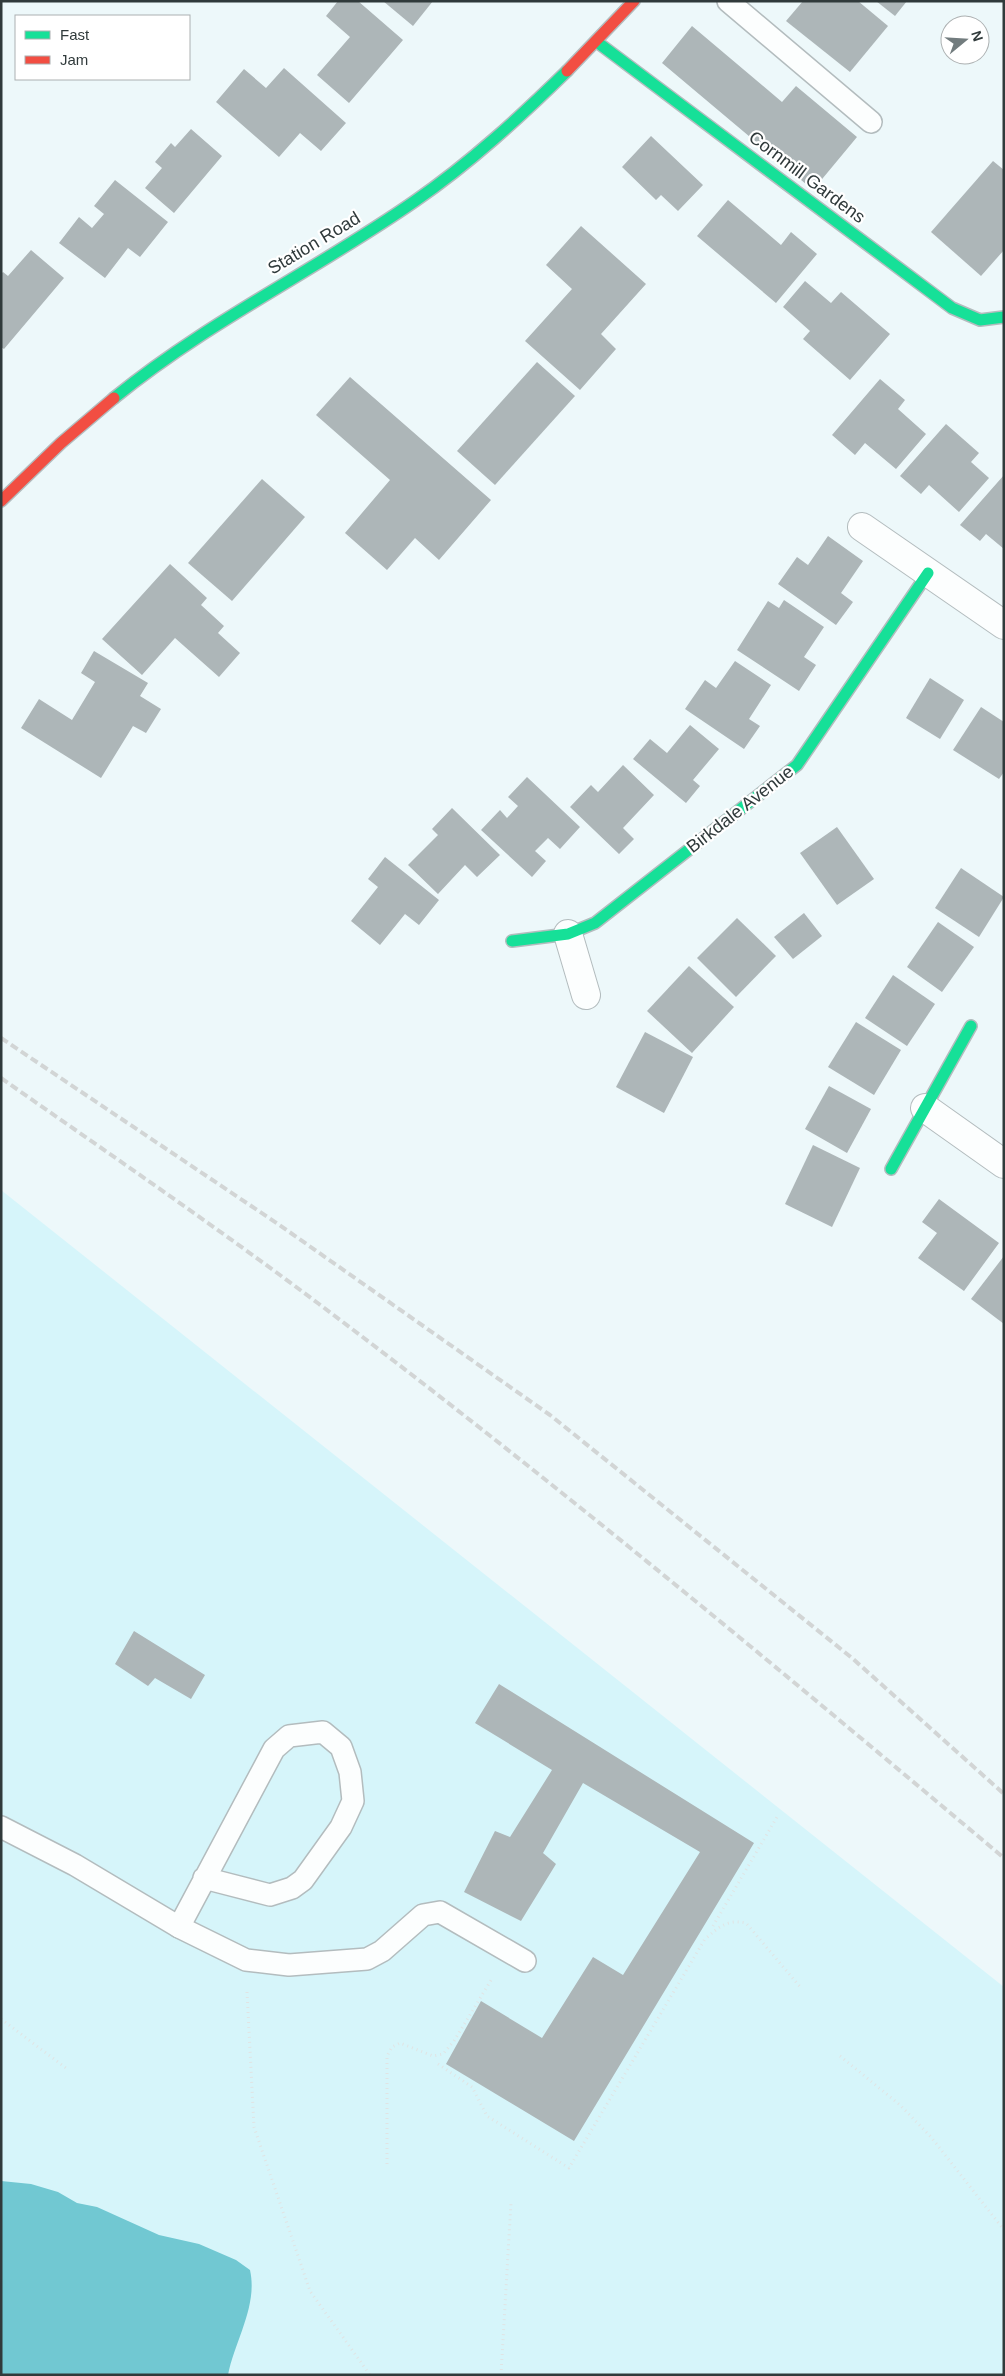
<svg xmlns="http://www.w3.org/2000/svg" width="1005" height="2376" font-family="Helvetica,sans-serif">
<rect width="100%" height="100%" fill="#edf8fa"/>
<path fill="#d6f5fa" d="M1 1190 1004 1987V2375H1Z"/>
<path fill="#71c8d2" d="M1 2181 31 2184 58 2192 77 2203 97 2207 159 2235 199 2244 236 2260 250 2270C258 2306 235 2340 228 2375H1Z"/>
<g fill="#adb6b8">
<path d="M338 1H358L403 40 349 103 317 75 350 37 326 16Z"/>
<path d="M383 1H433L413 26Z"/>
<path d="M803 1H858L888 26 850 72 786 21Z"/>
<path d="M876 1H907L895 16Z"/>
<path d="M692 26 782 102 796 86 857 137 813 190 662 63Z"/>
<path d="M284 68 346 123 321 151 300 133 279 157 216 102 244 69 266 88Z"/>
<path d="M191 129 222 156 174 213 145 188 162 168 155 162 171 143 175 147Z"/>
<path d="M651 136 703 185 678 211 661 195 656 200 622 167Z"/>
<path d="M993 161 1004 170V250L981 276 931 232Z"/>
<path d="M115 180 168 222 140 257 128 248 105 278 59 243 79 217 92 228 104 214 94 206Z"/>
<path d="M728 200 781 245 791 232 817 254 776 303 697 236Z"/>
<path d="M581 226 646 284 601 334 616 349 580 390 525 341 572 289 546 265Z"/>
<path d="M31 250 64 278 4 349 1 347V274L3 272 8 276Z"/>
<path d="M805 281 831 303 841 292 890 334 850 380 803 339 810 331 783 307Z"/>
<path d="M537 362 575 396 495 485 457 451Z"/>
<path d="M350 377 491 500 439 560 415 538 387 570 345 533 390 480 316 415Z"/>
<path d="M880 379 905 400 898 409 926 434 896 469 865 443 855 455 832 435Z"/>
<path d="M946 424 979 453 971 462 989 478 959 512 929 485 921 494 900 476Z"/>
<path d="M1004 475V549L986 534 980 541 960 525Z"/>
<path d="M262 479 305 517 232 601 188 563Z"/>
<path d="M828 536 863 561 841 593 853 602 836 625 778 584 797 557 808 565Z"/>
<path d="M170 564 207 598 201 605 224 626 218 633 240 653 219 677 175 638 142 675 102 639Z"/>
<path d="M784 600 824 627 804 657 816 665 799 691 737 650 768 601 779 608Z"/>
<path d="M94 651 148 683 140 696 161 709 146 733 133 726 101 778 21 728 39 699 72 720 95 682 81 673Z"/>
<path d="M735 661 771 685 749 719 760 726 744 749 685 709 705 680 716 688Z"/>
<path d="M930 678 964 700 940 739 906 718Z"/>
<path d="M981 707 1004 722V772L999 779 953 750Z"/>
<path d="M690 725 719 749 693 780 700 786 686 803 633 759 650 739 667 753Z"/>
<path d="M623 765 654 795 623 828 634 839 619 854 570 807 591 785 598 792Z"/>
<path d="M527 777 580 827 560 849 548 838 535 851 546 861 532 877 481 830 500 810 507 818 518 806 508 797Z"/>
<path d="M452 808 500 855 477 877 465 865 438 894 408 865 438 835 432 829Z"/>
<path d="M837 827 874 879 837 905 800 853Z"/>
<path d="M385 857 439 900 419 925 405 914 380 945 351 921 378 887 368 879Z"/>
<path d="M961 868 1004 897 979 937 935 908Z"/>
<path d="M804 913 822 936 793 959 774 937Z"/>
<path d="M737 918 776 956 736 997 697 958Z"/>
<path d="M938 922 974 947 942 992 907 967Z"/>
<path d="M689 966 734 1007 692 1053 647 1011Z"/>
<path d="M893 975 935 1004 907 1046 865 1018Z"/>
<path d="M856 1022 901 1050 874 1095 828 1067Z"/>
<path d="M645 1032 693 1057 664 1113 616 1087Z"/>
<path d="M829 1086 871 1109 847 1153 805 1129Z"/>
<path d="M813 1145 860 1168 832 1227 785 1204Z"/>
<path d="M939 1199 999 1243 964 1291 918 1258 937 1233 922 1222Z"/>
<path d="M1004 1256V1324L971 1299Z"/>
<path d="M134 1631 205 1675 191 1699 155 1678 148 1686 115 1664Z"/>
<path d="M499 1684 754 1843 574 2141 446 2064 481 2001 542 2038 593 1957 623 1975 700 1852 583 1783 543 1853 556 1864 521 1921 464 1892 495 1831 510 1837 552 1770 475 1723Z"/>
</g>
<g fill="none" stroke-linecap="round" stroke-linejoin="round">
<g stroke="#b3bcbe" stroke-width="24">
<g id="lane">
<path d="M728 1 871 122"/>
<path d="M1 1827 75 1865 179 1927 246 1960 289 1965 367 1959 382 1951 423 1915 440 1912 525 1961"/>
<path d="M179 1927 274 1749 289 1736 323 1732 341 1747 350 1772 353 1801 341 1827 303 1880 292 1888 270 1895 204 1878"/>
</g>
</g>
<g stroke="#b3bcbe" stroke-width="30">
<g id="street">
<path d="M862 527 1004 625"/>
<path d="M568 934 586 995"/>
<path d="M925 1108 1004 1164"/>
</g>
</g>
<g stroke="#b3bcbe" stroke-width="14">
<g id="fast">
<path d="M597 42 952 308 980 320 1004 317"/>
<path d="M114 398C207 322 316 270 415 201 470 163 519 118 567 71"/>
<path d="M512 941 568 934 595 923 797 765 928 573"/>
<path d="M891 1169 971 1026"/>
</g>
</g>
<g stroke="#b3bcbe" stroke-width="14">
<g id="jam">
<path d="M567 71 634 1"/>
<path d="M1 501 61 443 114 398"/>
</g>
</g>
<g stroke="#e0e4e4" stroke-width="3" stroke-dasharray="1 4" stroke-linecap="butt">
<path d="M713 1926 777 1817"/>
<path d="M247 1992 254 2127 310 2291 370 2375"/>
<path d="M1 2019 66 2068"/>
<path d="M840 2056 900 2105 931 2137 1004 2230"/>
<path d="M438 2064 472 2087 487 2116 569 2168 705 1939C719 1927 727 1919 746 1923L801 1988"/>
<path d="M387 2164V2056L392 2047 400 2043 433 2056 443 2054 454 2041 493 1977"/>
<path d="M501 2375 511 2202"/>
</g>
<use href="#lane" stroke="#fcfefe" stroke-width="21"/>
<use href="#street" stroke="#fcfefe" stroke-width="28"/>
<use href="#fast" stroke="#16e098" stroke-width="11"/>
<use href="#jam" stroke="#f24e42" stroke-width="11"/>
<g stroke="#d2d5d5" stroke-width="4" stroke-dasharray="8 4" stroke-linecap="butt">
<path d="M1 1038 278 1224 550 1415 852 1658 1004 1794"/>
<path d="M1 1078C108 1153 215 1226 319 1304 553 1480 779 1669 1004 1858"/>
</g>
</g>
<g text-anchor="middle" stroke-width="4.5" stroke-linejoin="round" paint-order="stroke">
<g font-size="18" fill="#303a3b" stroke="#fff">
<text transform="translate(807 177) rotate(37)" y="6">Cornmill Gardens</text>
<text transform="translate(314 243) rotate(-31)" y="6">Station Road</text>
<text transform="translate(740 809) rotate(-38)" y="6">Birkdale Avenue</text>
</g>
</g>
<rect width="1005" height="2376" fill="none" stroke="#303a3b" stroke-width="5"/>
<rect x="15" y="15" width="175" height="65" fill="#ffffff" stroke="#acb0b1"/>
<rect x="25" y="31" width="25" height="8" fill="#16e098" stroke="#acb0b1"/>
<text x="60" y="40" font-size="15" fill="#303a3b">Fast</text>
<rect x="25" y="56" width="25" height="8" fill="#f24e42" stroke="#acb0b1"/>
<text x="60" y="65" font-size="15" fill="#303a3b">Jam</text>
<g transform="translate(965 40) rotate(72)"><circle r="24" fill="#ffffff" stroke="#acb0b1"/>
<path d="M0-4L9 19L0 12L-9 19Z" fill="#727c7e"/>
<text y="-8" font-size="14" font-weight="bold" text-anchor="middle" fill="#303a3b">N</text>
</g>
</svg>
